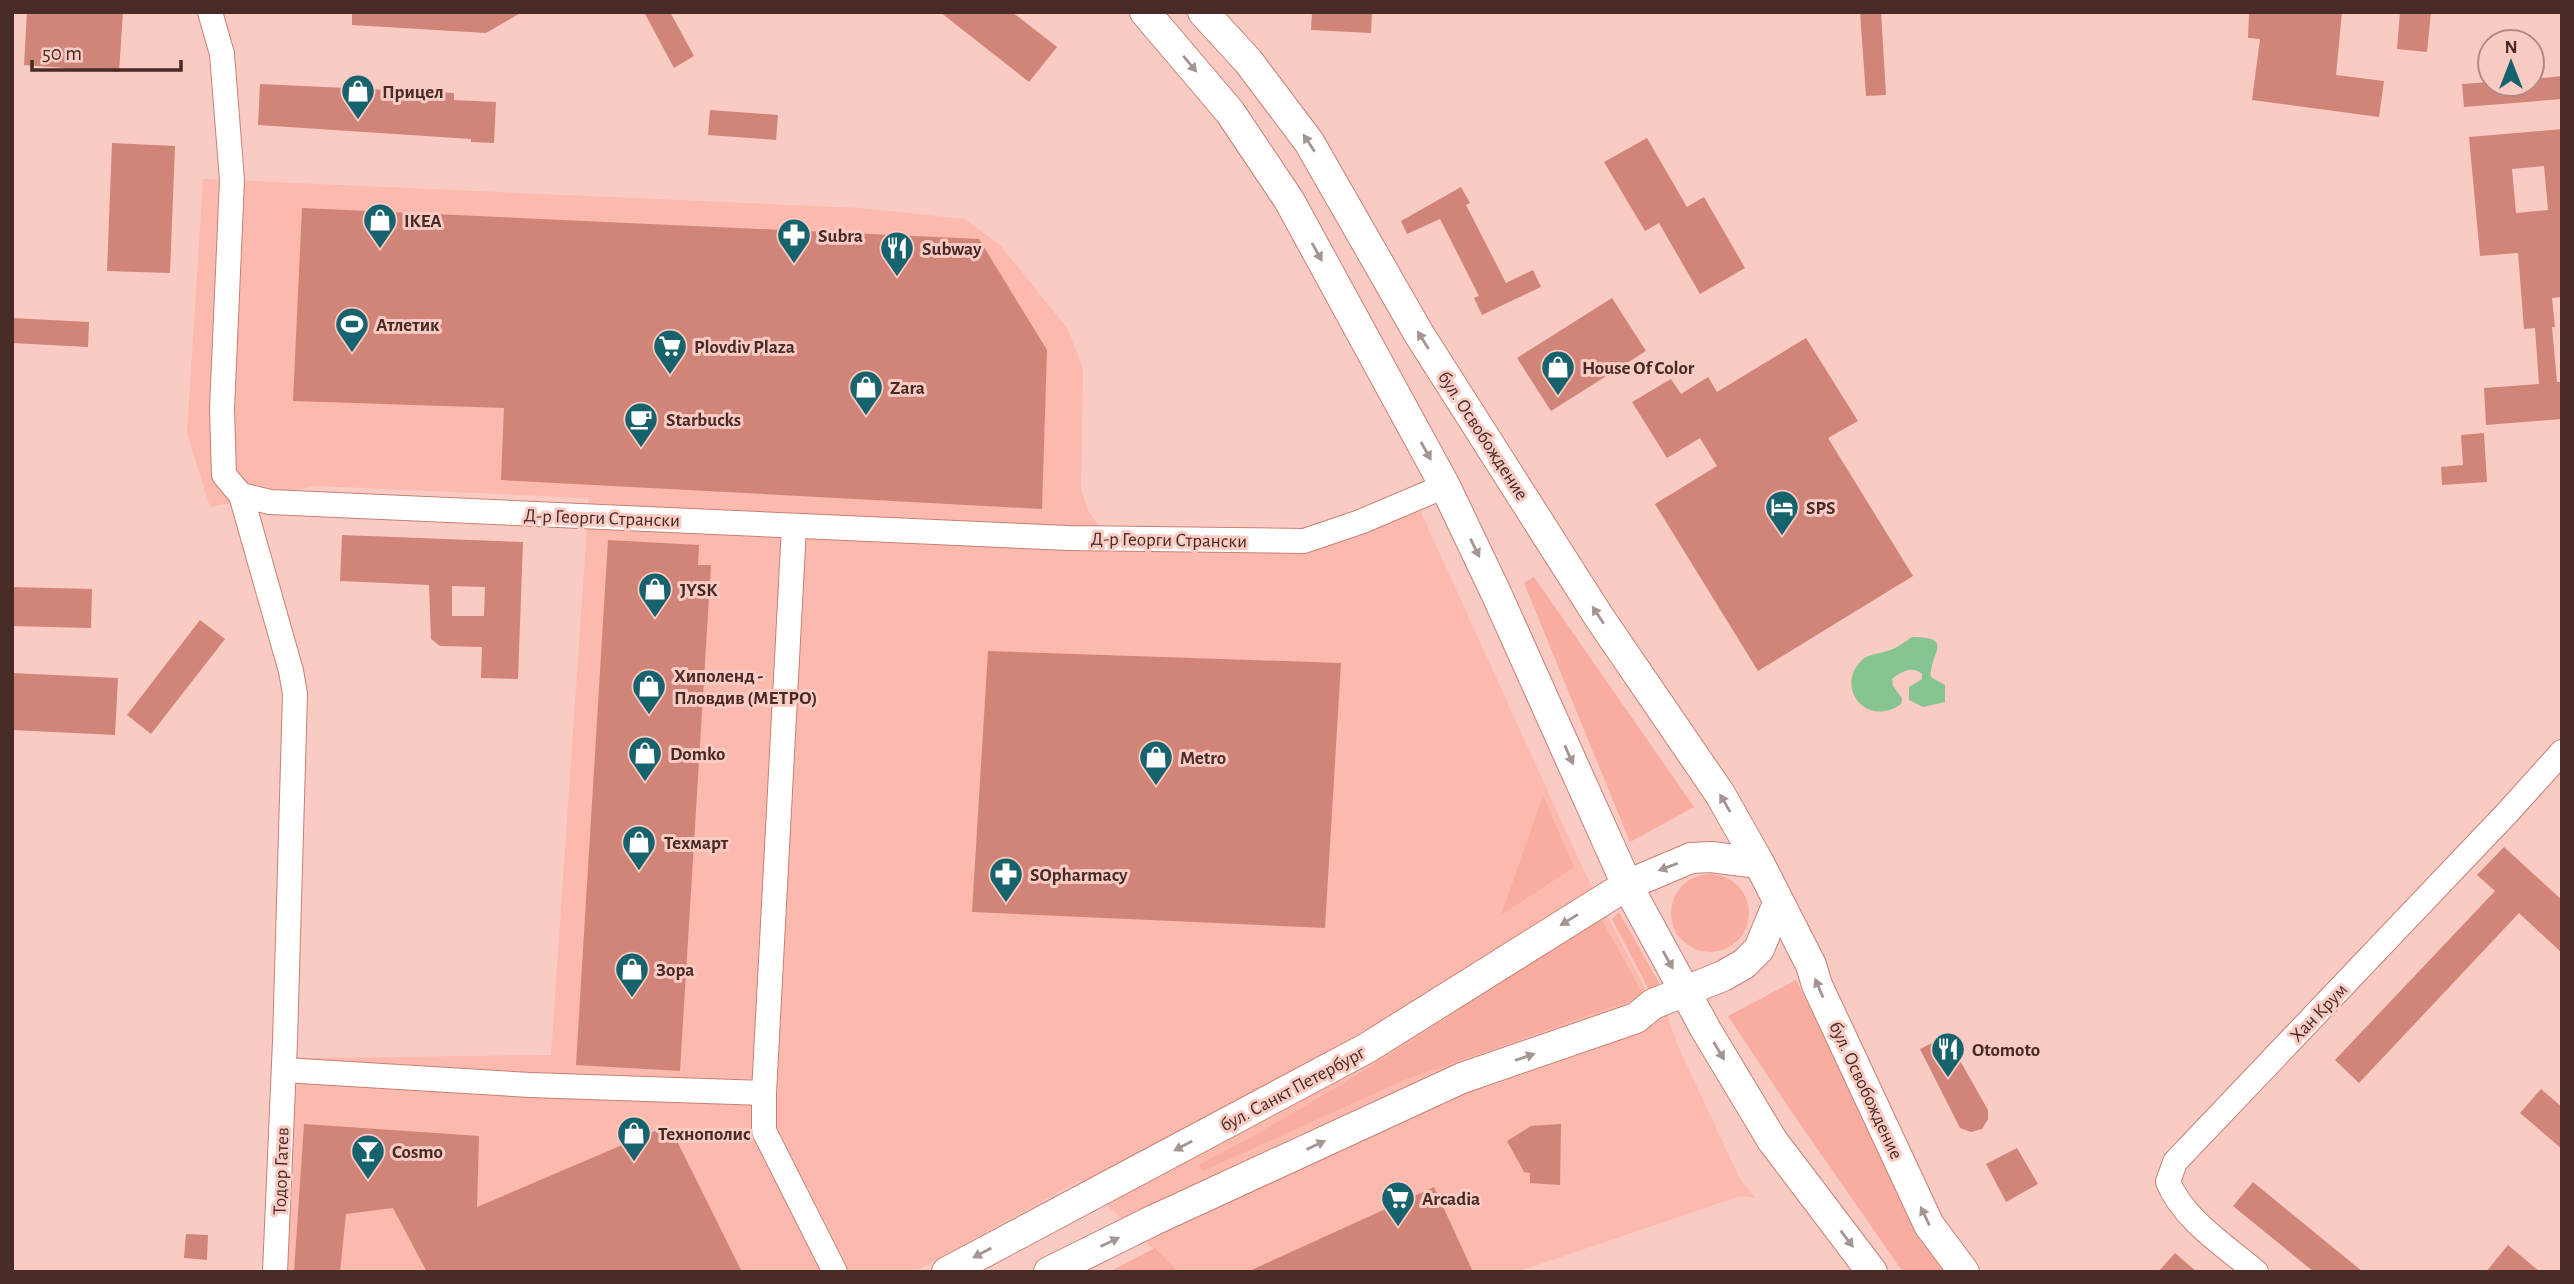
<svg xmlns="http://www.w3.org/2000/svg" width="2574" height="1284" font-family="'Alegreya Sans',sans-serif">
<rect width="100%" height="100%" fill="#f9cbc3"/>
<path fill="#fcb9ae" d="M203 179 860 208 964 219 1000 245 1067 328 1083 368 1081 490 1089 512 1106 537 1304 541 1415 499 1584 871 1653 1004 1665 1008 1677 1044 1739 1177 1755 1198 1740 1196 1517 1272H1178L1080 1180 914 1272H275L284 1070 304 1058 551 1055 589 498 317 486 210 507 187 433Z"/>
<g fill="#f9aca0">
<path d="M1534 577 1694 807 1630 842 1524 583Z"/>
<path d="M1543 796 1574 867 1501 915Z"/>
<circle cx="1710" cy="913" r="39"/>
<path d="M1619 912 1659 983 1650 992 1612 919Z"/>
<path d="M1599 915 1644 996 1404 1080 1203 1171 1199 1165C1339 1092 1469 1004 1599 915Z"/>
<path d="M1796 980 1864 1114 1917 1232 1944 1272H1903L1791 1111 1728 1016Z"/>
<path d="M1155 1248 1178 1272H1109Z"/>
</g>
<path fill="#86c591" d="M1912 637C1956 637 1929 654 1931 677L1945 685V702L1923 707 1909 700V687L1922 679V674C1912 665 1901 672 1892 679L1893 686 1902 698 1901 704C1866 729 1834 686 1862 660 1869 653 1883 654 1893 649 1899 646 1906 641 1912 637Z"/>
<g fill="#d18579" fill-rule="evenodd">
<path d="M27 12H123L119 72 24 65Z"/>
<path d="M352 12H522L486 33 352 25Z"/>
<path d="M644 12H670L694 56 674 68Z"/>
<path d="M940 12H1012L1057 47 1029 82Z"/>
<path d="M1312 12H1372L1371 33 1311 30Z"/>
<path d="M1860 12H1881L1886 95 1866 96Z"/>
<path d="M2249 12H2342L2336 75 2384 81 2379 117 2252 100 2260 39 2248 38Z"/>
<path d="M2400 12H2431L2427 52 2397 49Z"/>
<path d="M2562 76V99L2464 107 2462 84 2490 82 2532 84V79Z"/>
<path d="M260 84 454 93V100L496 102 494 143 471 142V139L258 125Z"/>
<path d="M710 110 778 115 776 140 708 135Z"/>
<path d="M2562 129V297L2552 298 2555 327H2552L2557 382H2562V419L2486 425 2484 388 2539 384 2535 328 2524 329 2518 253 2480 256 2469 137ZM2544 166 2548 210 2516 213 2512 169Z"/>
<path d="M1647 138 1687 207 1704 197 1745 268 1700 294 1659 223 1645 231 1604 162Z"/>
<path d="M112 143 175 146 170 273 107 271Z"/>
<path d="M1461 187 1470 203 1466 205 1506 283 1533 270 1541 287 1482 315 1474 298 1479 296 1440 219 1407 234 1401 221Z"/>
<path d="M302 208 979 239 1047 350 1042 509 501 480 504 408 293 401Z"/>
<path d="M1612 298 1646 351 1551 411 1517 358Z"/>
<path d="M12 318 89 322 88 347 12 343Z"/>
<path d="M1806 338 1858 421 1828 438 1913 576 1758 671 1655 504 1717 466 1700 438 1667 458 1632 402 1671 379 1681 394 1708 377 1717 392Z"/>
<path d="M2484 433 2487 482 2442 485 2441 467 2463 465 2461 435Z"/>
<path d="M342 535 523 542 518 679 481 678 482 647 440 646 431 639 429 585 340 581ZM452 586 485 587 484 616H452Z"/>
<path d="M608 540 699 545 698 565H711L680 1071 576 1065Z"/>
<path d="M12 587 92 589 91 628 12 626Z"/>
<path d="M200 620 225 639 151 734 127 715Z"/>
<path d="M988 651 1341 663 1325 928 972 912Z"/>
<path d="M12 673 118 678 115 735 12 730Z"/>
<path d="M2504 847 2562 900V953L2519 913 2359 1083 2335 1060 2495 891 2477 875Z"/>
<path d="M1946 1036 1988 1110V1119L1982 1129 1971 1132 1960 1128 1920 1049Z"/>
<path d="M2541 1089 2562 1107V1149L2520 1113Z"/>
<path d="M304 1124 479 1136 477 1207 669 1125 742 1272H427L393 1208 346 1214 340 1272H294Z"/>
<path d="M1561 1124 1560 1185 1530 1183V1173L1524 1172 1507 1141 1531 1126Z"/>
<path d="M2017 1148 2038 1184 2006 1202 1986 1164Z"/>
<path d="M2253 1182 2363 1272H2314L2233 1206Z"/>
<path d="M1434 1187 1473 1272H1247Z"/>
<path d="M186 1234 208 1235 207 1260 184 1258Z"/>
<path d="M2508 1245 2540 1272H2486Z"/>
<path d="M2175 1253 2197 1272H2158Z"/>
</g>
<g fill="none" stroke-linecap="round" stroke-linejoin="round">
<g stroke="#c88075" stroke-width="26">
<g id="minor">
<path d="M210 12 222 54 232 180 222 409 224 475 241 495 270 502 1068 538 1304 541 1360 522 1445 486"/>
<path d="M241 495 291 671 295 694 285 1041 275 1272"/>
<path d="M794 527 764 1093V1131L835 1272"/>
<path d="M284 1070 530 1085 764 1093"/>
<path d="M2256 1272C2224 1245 2184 1220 2168 1182L2175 1162 2508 812 2562 752"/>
</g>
</g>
<g stroke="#c88075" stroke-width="32">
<g id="major">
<path d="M1145 12 1230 112 1289 200 1445 486 1496 593 1627 885 1706 1030 1772 1140 1872 1272"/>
<path d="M1203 12 1248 61 1309 142 1419 334 1599 617 1720 794 1759 863 1811 965 1817 985 1929 1225 1964 1272"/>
<path d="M947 1272 1367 1048 1627 885 1691 858 1711 857 1759 863"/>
<path d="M1049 1272 1154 1220 1462 1078 1636 1018 1653 1004 1723 976 1744 964 1759 949 1778 903"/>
</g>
</g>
<use href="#minor" stroke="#fff" stroke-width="24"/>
<use href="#major" stroke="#fff" stroke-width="30"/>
</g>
<defs><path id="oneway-solid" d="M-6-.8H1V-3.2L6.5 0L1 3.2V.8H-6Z" transform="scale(1.75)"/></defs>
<g fill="#a49492">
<use href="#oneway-solid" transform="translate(1190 64) rotate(50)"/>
<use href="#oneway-solid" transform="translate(1309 143) rotate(-123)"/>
<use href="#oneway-solid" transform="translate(1317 252) rotate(61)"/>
<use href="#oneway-solid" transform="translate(1423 340) rotate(-122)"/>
<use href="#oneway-solid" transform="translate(1426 451) rotate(61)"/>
<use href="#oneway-solid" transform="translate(1475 548) rotate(64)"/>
<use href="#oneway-solid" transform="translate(1598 615) rotate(-123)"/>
<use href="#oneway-solid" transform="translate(1569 755) rotate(66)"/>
<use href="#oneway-solid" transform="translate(1725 803) rotate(-120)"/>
<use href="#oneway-solid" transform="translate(1668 867) rotate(159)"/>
<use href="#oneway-solid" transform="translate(1569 920) rotate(148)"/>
<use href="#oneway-solid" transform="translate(1668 960) rotate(61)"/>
<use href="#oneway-solid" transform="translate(1819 988) rotate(-113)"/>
<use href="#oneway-solid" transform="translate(1719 1051) rotate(59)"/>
<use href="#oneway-solid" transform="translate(1525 1057) rotate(-19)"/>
<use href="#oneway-solid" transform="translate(1316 1145) rotate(-25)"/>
<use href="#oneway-solid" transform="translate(1183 1146) rotate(152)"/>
<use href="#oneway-solid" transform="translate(1925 1216) rotate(-115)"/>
<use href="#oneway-solid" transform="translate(1847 1239) rotate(53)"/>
<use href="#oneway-solid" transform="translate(1110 1242) rotate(-26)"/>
<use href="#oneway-solid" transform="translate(982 1253) rotate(152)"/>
</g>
<defs>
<g id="shop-pin" transform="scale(1.75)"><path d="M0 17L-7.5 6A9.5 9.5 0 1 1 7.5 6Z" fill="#16626d" stroke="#f9cbc3"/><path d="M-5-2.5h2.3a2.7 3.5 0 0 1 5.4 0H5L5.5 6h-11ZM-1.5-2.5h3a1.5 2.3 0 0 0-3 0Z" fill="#fff"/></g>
<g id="pharmacy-pin" transform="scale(1.75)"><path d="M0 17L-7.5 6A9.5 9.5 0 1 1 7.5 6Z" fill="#16626d" stroke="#f9cbc3"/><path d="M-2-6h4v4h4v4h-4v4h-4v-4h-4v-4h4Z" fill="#fff"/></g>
<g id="restaurant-pin" transform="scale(1.75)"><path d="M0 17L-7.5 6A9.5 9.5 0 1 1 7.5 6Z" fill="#16626d" stroke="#f9cbc3"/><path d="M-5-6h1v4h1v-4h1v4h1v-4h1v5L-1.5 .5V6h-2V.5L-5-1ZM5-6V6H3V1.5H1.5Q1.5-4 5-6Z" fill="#fff"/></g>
<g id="stadium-pin" transform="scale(1.75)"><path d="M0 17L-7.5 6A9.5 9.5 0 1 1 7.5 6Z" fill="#16626d" stroke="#f9cbc3"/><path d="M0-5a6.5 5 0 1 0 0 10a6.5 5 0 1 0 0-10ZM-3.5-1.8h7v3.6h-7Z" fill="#fff"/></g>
<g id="supermarket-pin" transform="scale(1.75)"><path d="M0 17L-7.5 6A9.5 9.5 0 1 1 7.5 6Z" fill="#16626d" stroke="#f9cbc3"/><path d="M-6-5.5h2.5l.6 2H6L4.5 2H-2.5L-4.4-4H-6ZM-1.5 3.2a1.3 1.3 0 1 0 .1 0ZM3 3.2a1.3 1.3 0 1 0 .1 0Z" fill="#fff"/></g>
<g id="cafe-pin" transform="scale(1.75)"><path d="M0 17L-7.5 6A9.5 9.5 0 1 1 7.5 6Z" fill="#16626d" stroke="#f9cbc3"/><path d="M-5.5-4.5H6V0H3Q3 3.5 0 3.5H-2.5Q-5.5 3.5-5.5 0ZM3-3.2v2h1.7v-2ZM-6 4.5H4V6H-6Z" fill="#fff"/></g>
<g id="hotel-pin" transform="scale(1.75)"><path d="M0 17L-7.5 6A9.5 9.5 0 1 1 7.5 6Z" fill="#16626d" stroke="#f9cbc3"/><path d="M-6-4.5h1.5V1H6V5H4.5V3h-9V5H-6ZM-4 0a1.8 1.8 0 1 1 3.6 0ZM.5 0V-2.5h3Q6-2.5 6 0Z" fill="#fff"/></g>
<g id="bar-pin" transform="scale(1.75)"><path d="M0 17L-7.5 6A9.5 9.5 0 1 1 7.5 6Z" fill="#16626d" stroke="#f9cbc3"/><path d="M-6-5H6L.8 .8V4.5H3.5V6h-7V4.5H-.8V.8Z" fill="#fff"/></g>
</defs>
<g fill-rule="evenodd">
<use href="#shop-pin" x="358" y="91"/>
<use href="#shop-pin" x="380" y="220"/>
<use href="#pharmacy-pin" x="794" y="235"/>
<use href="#restaurant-pin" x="897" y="248"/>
<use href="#stadium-pin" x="352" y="324"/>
<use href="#supermarket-pin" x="670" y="346"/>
<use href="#shop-pin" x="1558" y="367"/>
<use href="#shop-pin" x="866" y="387"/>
<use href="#cafe-pin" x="641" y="419"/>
<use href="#hotel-pin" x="1782" y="507"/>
<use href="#shop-pin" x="655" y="589"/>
<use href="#shop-pin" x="649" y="686"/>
<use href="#shop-pin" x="645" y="753"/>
<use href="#shop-pin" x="1156" y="757"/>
<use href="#shop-pin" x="639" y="842"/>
<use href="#pharmacy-pin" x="1006" y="874"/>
<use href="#shop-pin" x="632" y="969"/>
<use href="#restaurant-pin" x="1948" y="1049"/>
<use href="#shop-pin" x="634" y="1133"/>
<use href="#bar-pin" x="368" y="1151"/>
<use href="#supermarket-pin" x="1398" y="1198"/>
</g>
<g text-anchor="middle" stroke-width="6" stroke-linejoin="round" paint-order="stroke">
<g font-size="19" font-weight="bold" fill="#482a26" stroke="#f9cbc3" text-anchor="start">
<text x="382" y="98">Прицел</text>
<text x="404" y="227">IKEA</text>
<text x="818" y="242">Subra</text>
<text x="922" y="255">Subway</text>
<text x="376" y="331">Атлетик</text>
<text x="694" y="353">Plovdiv Plaza</text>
<text x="1582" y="374">House Of Color</text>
<text x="890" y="394">Zara</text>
<text x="666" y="426">Starbucks</text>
<text x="1806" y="514">SPS</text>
<text x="680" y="596">JYSK</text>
<text x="674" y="682">Хиполенд -<tspan x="674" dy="22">Пловдив (МЕТРО)</tspan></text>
<text x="670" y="760">Domko</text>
<text x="1180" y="764">Metro</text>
<text x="664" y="849">Техмарт</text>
<text x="1030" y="881">SOpharmacy</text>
<text x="656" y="976">Зора</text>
<text x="1972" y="1056">Otomoto</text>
<text x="658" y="1140">Технополис</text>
<text x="392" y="1158">Cosmo</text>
<text x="1422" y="1205">Arcadia</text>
</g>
<g font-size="19" fill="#482a26" stroke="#f9cbc3">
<text transform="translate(1484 435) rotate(57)" y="7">бул. Освобождение</text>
<text transform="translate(602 517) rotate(2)" y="7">Д-р Георги Странски</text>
<text transform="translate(1169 539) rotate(1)" y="7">Д-р Георги Странски</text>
<text transform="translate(2318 1012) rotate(-46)" y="7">Хан Крум</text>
<text transform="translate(1292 1088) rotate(-28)" y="7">бул. Санкт Петербург</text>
<text transform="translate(1867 1090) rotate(65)" y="7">бул. Освобождение</text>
<text transform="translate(280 1171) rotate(-88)" y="7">Тодор Гатев</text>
</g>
</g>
<rect width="2574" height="1284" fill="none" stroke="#482a26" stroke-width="28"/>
<g transform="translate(2511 63)"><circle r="33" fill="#f9cbc3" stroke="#b28b84" stroke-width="2"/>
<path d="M0-5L12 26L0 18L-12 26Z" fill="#16626d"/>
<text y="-10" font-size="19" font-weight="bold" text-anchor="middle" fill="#482a26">N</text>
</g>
<path d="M32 60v10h149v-10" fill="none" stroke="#482a26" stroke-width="3.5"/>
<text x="42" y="60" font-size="21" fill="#482a26" stroke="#f9cbc3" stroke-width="5" paint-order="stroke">50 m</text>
</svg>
